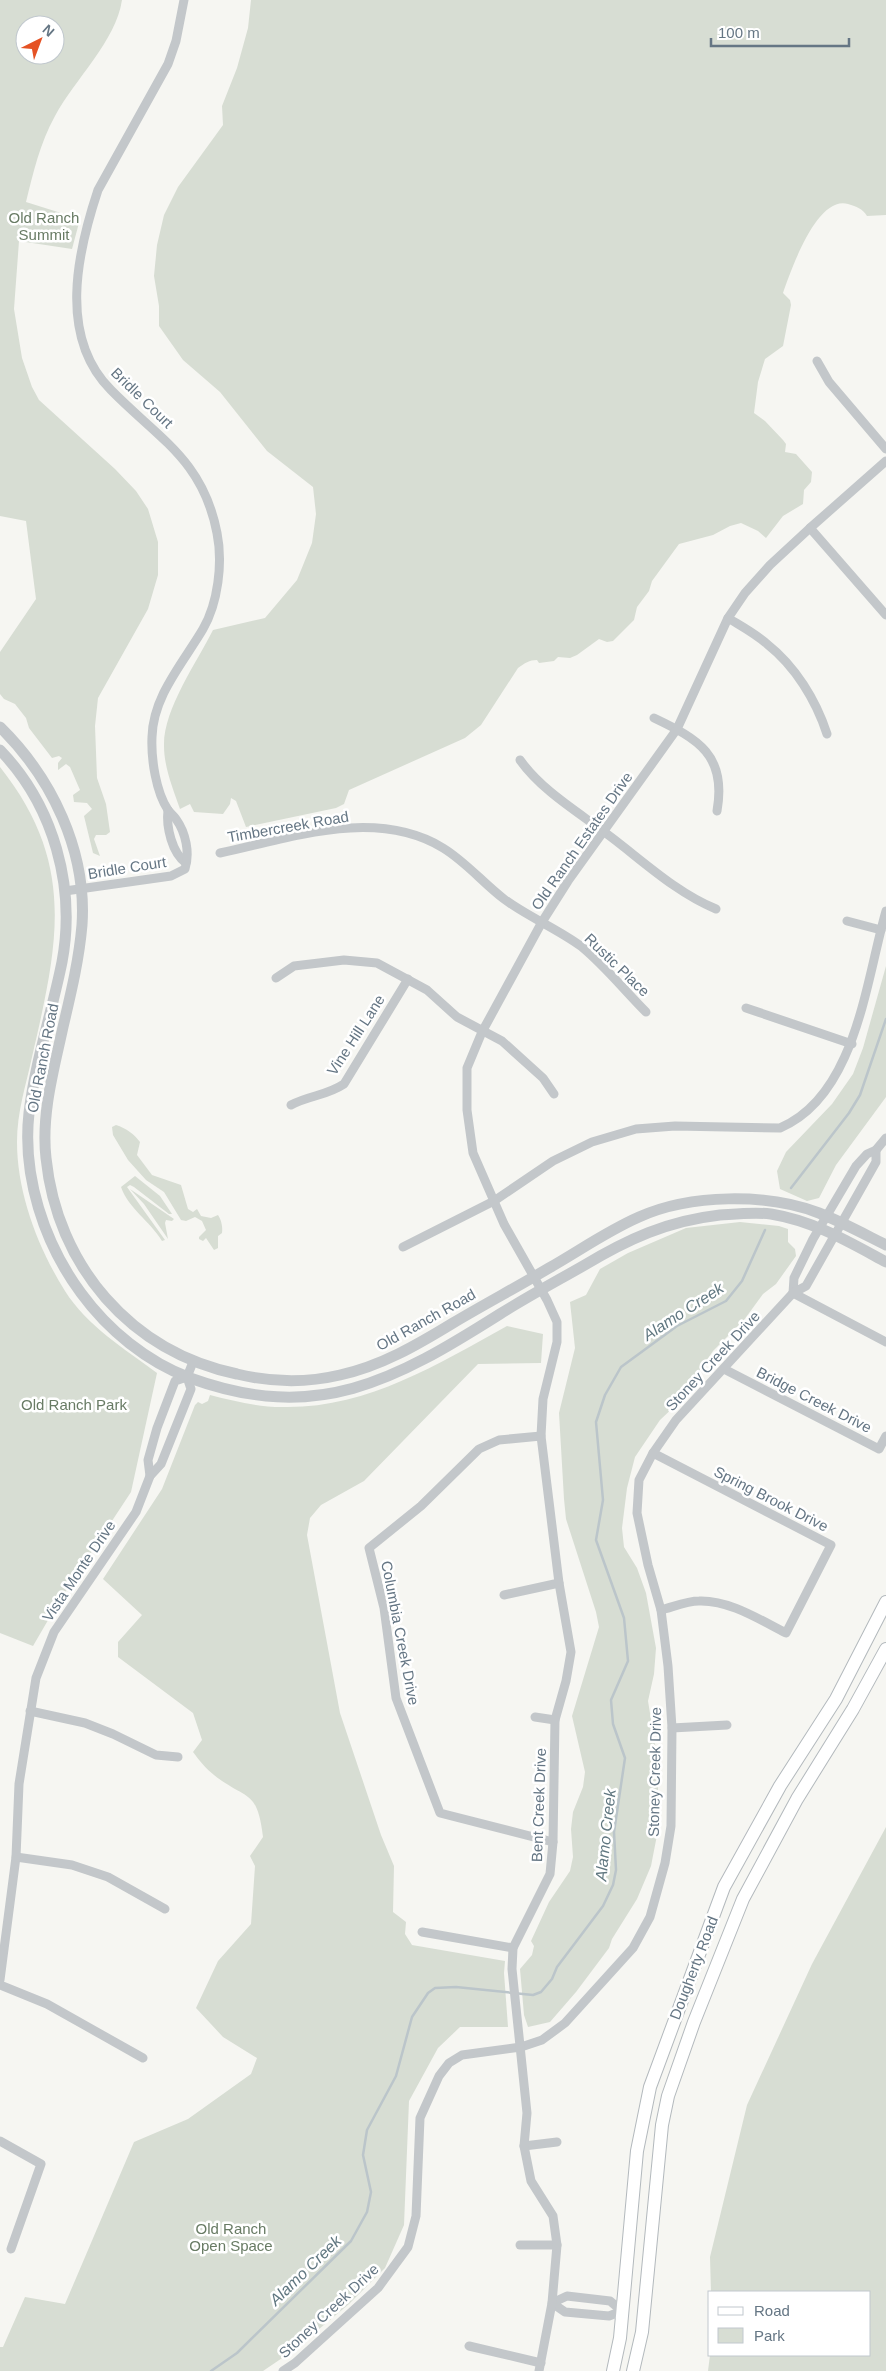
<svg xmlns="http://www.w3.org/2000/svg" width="886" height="2371" font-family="Helvetica,sans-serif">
<rect width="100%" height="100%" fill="#f6f6f2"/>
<g fill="#d7ddd3" fill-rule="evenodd">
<path d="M0 0H122C116 41 75 79 55 116 40 143 33 173 26 202L80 219 72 249 19 241 14 309 22 358 32 387 39 400 115 469 136 491 148 509 158 542V575L148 609 98 698 95 726 97 778 106 804 110 832 106 835H96L94 839 100 856 93 853 84 816 92 809 87 803 74 802 73 795 80 790 70 767 66 764 58 770V763L62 758 59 756 52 758 29 728 26 718 15 704 4 699 0 694V652L36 599 26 521 0 516ZM25 25H55V55H25Z"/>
<path d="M251 0H886V215L867 216C862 208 857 207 848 204 817 195 791 270 783 293L790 300 791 305 783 346 765 359 758 382 754 413 765 421 783 440 786 444 785 452 796 454 812 472 811 482 804 490 803 504 783 516 766 538 758 531 741 523 730 526 713 535 679 544 652 581 649 591 637 607 634 620 613 641 607 642 599 639 577 655 570 658 558 657 554 661 539 663 537 660C529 660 525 663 518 668L481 725 465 738 349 790 344 804 336 808 246 827 236 801 231 798 230 804 223 814 194 812 190 804 180 809C173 789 164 767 164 746 163 710 197 662 213 630L265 618 297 580 312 543 316 514 313 487 267 451 220 392 183 360 159 326V306L154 276 157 245 164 215 178 187 223 125 222 106 237 68 248 28Z"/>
<path d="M0 767C77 864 58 944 32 1057 26 1085 17 1112 17 1142 17 1193 38 1248 65 1291 87 1326 125 1349 157 1373L131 1492 58 1603 33 1646 0 1633Z"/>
<path d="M886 966V1097L836 1165 819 1198 807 1201 780 1189 777 1171 786 1152 832 1104 853 1074 863 1048Z"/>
<path d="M116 1125C126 1128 135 1135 140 1142L137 1155 152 1175 181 1185 188 1209 193 1212 197 1209 201 1216 211 1218 218 1215C221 1219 223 1227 222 1233L218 1236V1248L214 1250 206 1238 203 1241 199 1239V1237L206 1230 202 1221 195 1217 186 1221 181 1220 164 1192 146 1180 128 1160 113 1135 112 1127Z"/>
<path d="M135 1176 160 1196 172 1214H169L134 1187 130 1185 127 1187 165 1240 162 1241C150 1221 128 1208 121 1187Z"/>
<path d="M130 1189 174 1219 172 1221 166 1220 165 1223 168 1239 144 1204Z"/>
<path d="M740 1222 779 1226 788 1229V1242L795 1249 796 1256 776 1284 763 1294 744 1320 713 1351 678 1403 660 1420 635 1457 627 1488 622 1528 624 1547 637 1568 646 1593 656 1648 654 1674 648 1701 658 1762V1830L651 1866 637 1899 612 1939 609 1948 576 1992 550 2022 528 2027 524 2015 520 1969 532 1955 534 1946 531 1941 549 1902 570 1871 573 1857 571 1829 573 1812 583 1787 585 1772 572 1716 599 1627 596 1612 566 1519 564 1499 559 1413 575 1348 570 1302 586 1295 600 1269 628 1253 686 1228Z"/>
<path d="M507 1326 543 1334 541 1363 478 1364 364 1481 321 1505 310 1518 307 1535 340 1713 381 1835 394 1866 393 1912 406 1922 405 1934 412 1945 505 1961 504 1973 508 2027H460L438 2048 409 2101 404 2225 385 2268 349 2304 294 2350 263 2371H0V2347H3L25 2297 65 2304 134 2142 188 2119 251 2074 257 2058 223 2037 196 2008 218 1961 251 1924 255 1866 250 1856 263 1837C257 1788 247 1801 214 1775 206 1769 199 1760 193 1752L202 1740 193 1713 118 1657V1642L142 1615 103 1579 162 1489 195 1405 198 1402 202 1404 208 1401 210 1395C234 1401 257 1407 282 1407 366 1409 436 1365 507 1326Z"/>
<path d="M886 1827V2371H708L710 2355H870V2292H711L710 2257 747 2105 812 1964Z"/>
</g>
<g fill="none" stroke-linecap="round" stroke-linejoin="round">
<g stroke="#bbc5ca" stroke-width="2.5">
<path d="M791 1188 849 1113 860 1095 886 1019"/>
<path d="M211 2371 237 2353 351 2241 367 2212 371 2192 363 2155 367 2130 396 2076 412 2017 428 1993 435 1988 456 1987 533 1995 541 1992 552 1979 557 1967 603 1906 613 1885 616 1870 614 1832 625 1758 613 1724 611 1700 628 1661 624 1618 596 1540 603 1500 596 1422 605 1395 621 1367 677 1326 726 1301 742 1281 765 1230"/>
</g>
<g stroke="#b3b9bd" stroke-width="14">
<g id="secondary">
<path d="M613 2371 620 2338 637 2151 650 2087 724 1887 780 1786 836 1699 886 1602"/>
<path d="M633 2371 642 2332 662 2125 668 2096 694 2022 743 1899 797 1799 853 1709 886 1649"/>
</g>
</g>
<g stroke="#c3c7ca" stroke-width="9">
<path d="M817 361 829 382 886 449"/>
<path d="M810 528 886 615"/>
<path d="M728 618C741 626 756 634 767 644 795 666 816 700 827 734"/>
<path d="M654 718C698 739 727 755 717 811"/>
<path d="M520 760C543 792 580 813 611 837 644 862 677 893 716 909"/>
<path d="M168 810C166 827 172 853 186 863"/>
<path d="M220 853C290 838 376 807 443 848 466 862 483 883 504 899 528 917 558 929 582 947 605 966 625 991 646 1012"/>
<path d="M65 891 171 876 185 869C190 853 186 833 176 819 174 816 171 814 168 810 156 792 151 759 152 737 153 696 183 663 203 629 218 603 223 563 217 533 203 460 159 439 111 390 58 337 77 253 98 190L168 64 176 41 184 0"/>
<path d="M847 921 881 930"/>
<path d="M276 978 294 966 344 960 377 963 427 990 457 1017 502 1041 543 1078 554 1094"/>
<path d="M746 1008 852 1044"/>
<path d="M291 1105C310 1095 326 1096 344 1084L408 979"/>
<path d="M403 1247 494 1201 553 1161 592 1142 636 1129 675 1126 780 1128C856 1096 866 980 886 911"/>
<path d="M793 1293 794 1278 813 1239 856 1166 867 1154 876 1150 886 1138"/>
<path d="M793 1293 886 1342"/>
<path d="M724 1369 879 1449 886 1436"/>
<path d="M541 1436 499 1440 479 1449 421 1506 369 1548 384 1608 396 1698 440 1813 553 1842"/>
<path d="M653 1453 831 1545 786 1633C760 1620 730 1600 699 1601 687 1601 673 1607 661 1610"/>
<path d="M150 1476 148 1460 157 1428 175 1381 187 1377"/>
<path d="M504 1595 559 1583"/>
<path d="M30 1711 85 1723 113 1734 156 1755 178 1757"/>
<path d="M535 1717 555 1720"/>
<path d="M672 1728 727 1725"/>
<path d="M16 1857 72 1865 108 1877 165 1909"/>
<path d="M422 1932 513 1948"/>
<path d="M0 1980 16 1857 19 1784 36 1678 54 1632 136 1512 150 1476 161 1464 191 1389 187 1377 193 1362"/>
<path d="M0 1985 47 2004 143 2058"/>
<path d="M0 2141 41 2164 11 2249"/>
<path d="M524 2146 557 2142"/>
<path d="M520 2245H557"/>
<path d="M567 2296 610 2301 622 2311 609 2316 565 2312 552 2303Z"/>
<path d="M469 2346 541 2363"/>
<path d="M283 2371 295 2363 378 2288 408 2247 416 2216 420 2118 439 2076 449 2063 462 2055 521 2047 542 2040 565 2023 633 1948 650 1917 665 1863 671 1826 672 1728 668 1666 661 1610 648 1565 637 1513 639 1480 653 1453 676 1420 793 1293 806 1286 876 1162V1150"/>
<path d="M539 2371 552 2303 557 2245 553 2216 531 2181 524 2146 527 2113 512 1969 513 1948 550 1874 553 1842 555 1720 566 1681 571 1652 559 1583 541 1436 543 1399 557 1342V1322L547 1300 504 1224 473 1153 467 1110V1068L482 1032 542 922 568 881 677 729 728 618 745 593 770 565 810 528 886 461"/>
</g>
<g stroke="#c3c7ca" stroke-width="11">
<path d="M0 727C52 778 87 851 82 925 79 960 71 993 63 1027 54 1069 41 1114 46 1158 57 1266 131 1352 237 1374 270 1382 306 1383 340 1375 381 1366 417 1345 453 1323 485 1304 517 1287 549 1268 579 1251 607 1231 639 1217 690 1194 767 1193 819 1213 842 1222 864 1234 886 1245"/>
<path d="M0 750C54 806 76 887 62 962 52 1012 35 1062 29 1113 22 1176 44 1243 81 1293 108 1330 147 1362 190 1378 317 1424 394 1381 500 1314 527 1297 555 1282 583 1266 628 1239 667 1221 720 1215 736 1214 755 1212 771 1214 814 1221 849 1242 886 1262"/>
</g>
<use href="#secondary" stroke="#fff" stroke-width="12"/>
</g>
<g text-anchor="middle" stroke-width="5" stroke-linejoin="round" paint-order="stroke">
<g font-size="15" fill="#687b64" stroke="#fff">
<text x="44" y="223">Old Ranch<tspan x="44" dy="17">Summit</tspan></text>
<text x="74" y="1410">Old Ranch Park</text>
<text x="231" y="2234">Old Ranch<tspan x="231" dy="17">Open Space</tspan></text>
</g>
<g font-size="15" fill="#657684" stroke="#fff">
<text transform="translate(142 398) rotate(44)" y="5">Bridle Court</text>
<text transform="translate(288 827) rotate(-10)" y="5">Timbercreek Road</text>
<text transform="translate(582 841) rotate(-55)" y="5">Old Ranch Estates Drive</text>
<text transform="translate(127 868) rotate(-9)" y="5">Bridle Court</text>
<text transform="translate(617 965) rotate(44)" y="5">Rustic Place</text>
<text transform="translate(356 1035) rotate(-57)" y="5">Vine Hill Lane</text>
<text transform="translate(43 1058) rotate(-79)" y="5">Old Ranch Road</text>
<text transform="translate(426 1320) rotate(-29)" y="5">Old Ranch Road</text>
<text transform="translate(713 1361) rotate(-47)" y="5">Stoney Creek Drive</text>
<text transform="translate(814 1400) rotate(27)" y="5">Bridge Creek Drive</text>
<text transform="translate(771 1499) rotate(27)" y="5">Spring Brook Drive</text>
<text transform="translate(79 1571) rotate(-56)" y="5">Vista Monte Drive</text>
<text transform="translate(400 1633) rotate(79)" y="5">Columbia Creek Drive</text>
<text transform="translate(655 1772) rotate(-89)" y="5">Stoney Creek Drive</text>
<text transform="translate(539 1805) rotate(-88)" y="5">Bent Creek Drive</text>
<text transform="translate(694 1968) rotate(-69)" y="5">Dougherty Road</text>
<text transform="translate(329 2311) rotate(-43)" y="5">Stoney Creek Drive</text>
</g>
<g font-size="16" font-style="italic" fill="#607780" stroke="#fff">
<text transform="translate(683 1311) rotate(-33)" y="6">Alamo Creek</text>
<text transform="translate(605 1835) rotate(-84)" y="6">Alamo Creek</text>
<text transform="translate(305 2270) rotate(-44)" y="6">Alamo Creek</text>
</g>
</g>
<rect x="708" y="2291" width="162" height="65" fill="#ffffff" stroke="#c1c8ce"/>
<rect x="718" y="2307" width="25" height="8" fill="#ffffff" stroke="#c1c8ce"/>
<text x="754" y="2316" font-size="15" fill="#657684">Road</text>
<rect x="718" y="2328" width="25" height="15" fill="#d7ddd3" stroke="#c1c8ce"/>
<text x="754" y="2341" font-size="15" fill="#657684">Park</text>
<g transform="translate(40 40) rotate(42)"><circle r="24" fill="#ffffff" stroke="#c1c8ce"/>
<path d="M0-4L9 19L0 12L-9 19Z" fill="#e55224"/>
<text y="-8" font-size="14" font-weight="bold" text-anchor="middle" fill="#657684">N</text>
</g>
<path d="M711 38v8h138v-8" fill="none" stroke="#657684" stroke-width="2.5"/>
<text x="718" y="38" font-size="15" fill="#657684" stroke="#ffffff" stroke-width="4" paint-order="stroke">100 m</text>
</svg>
